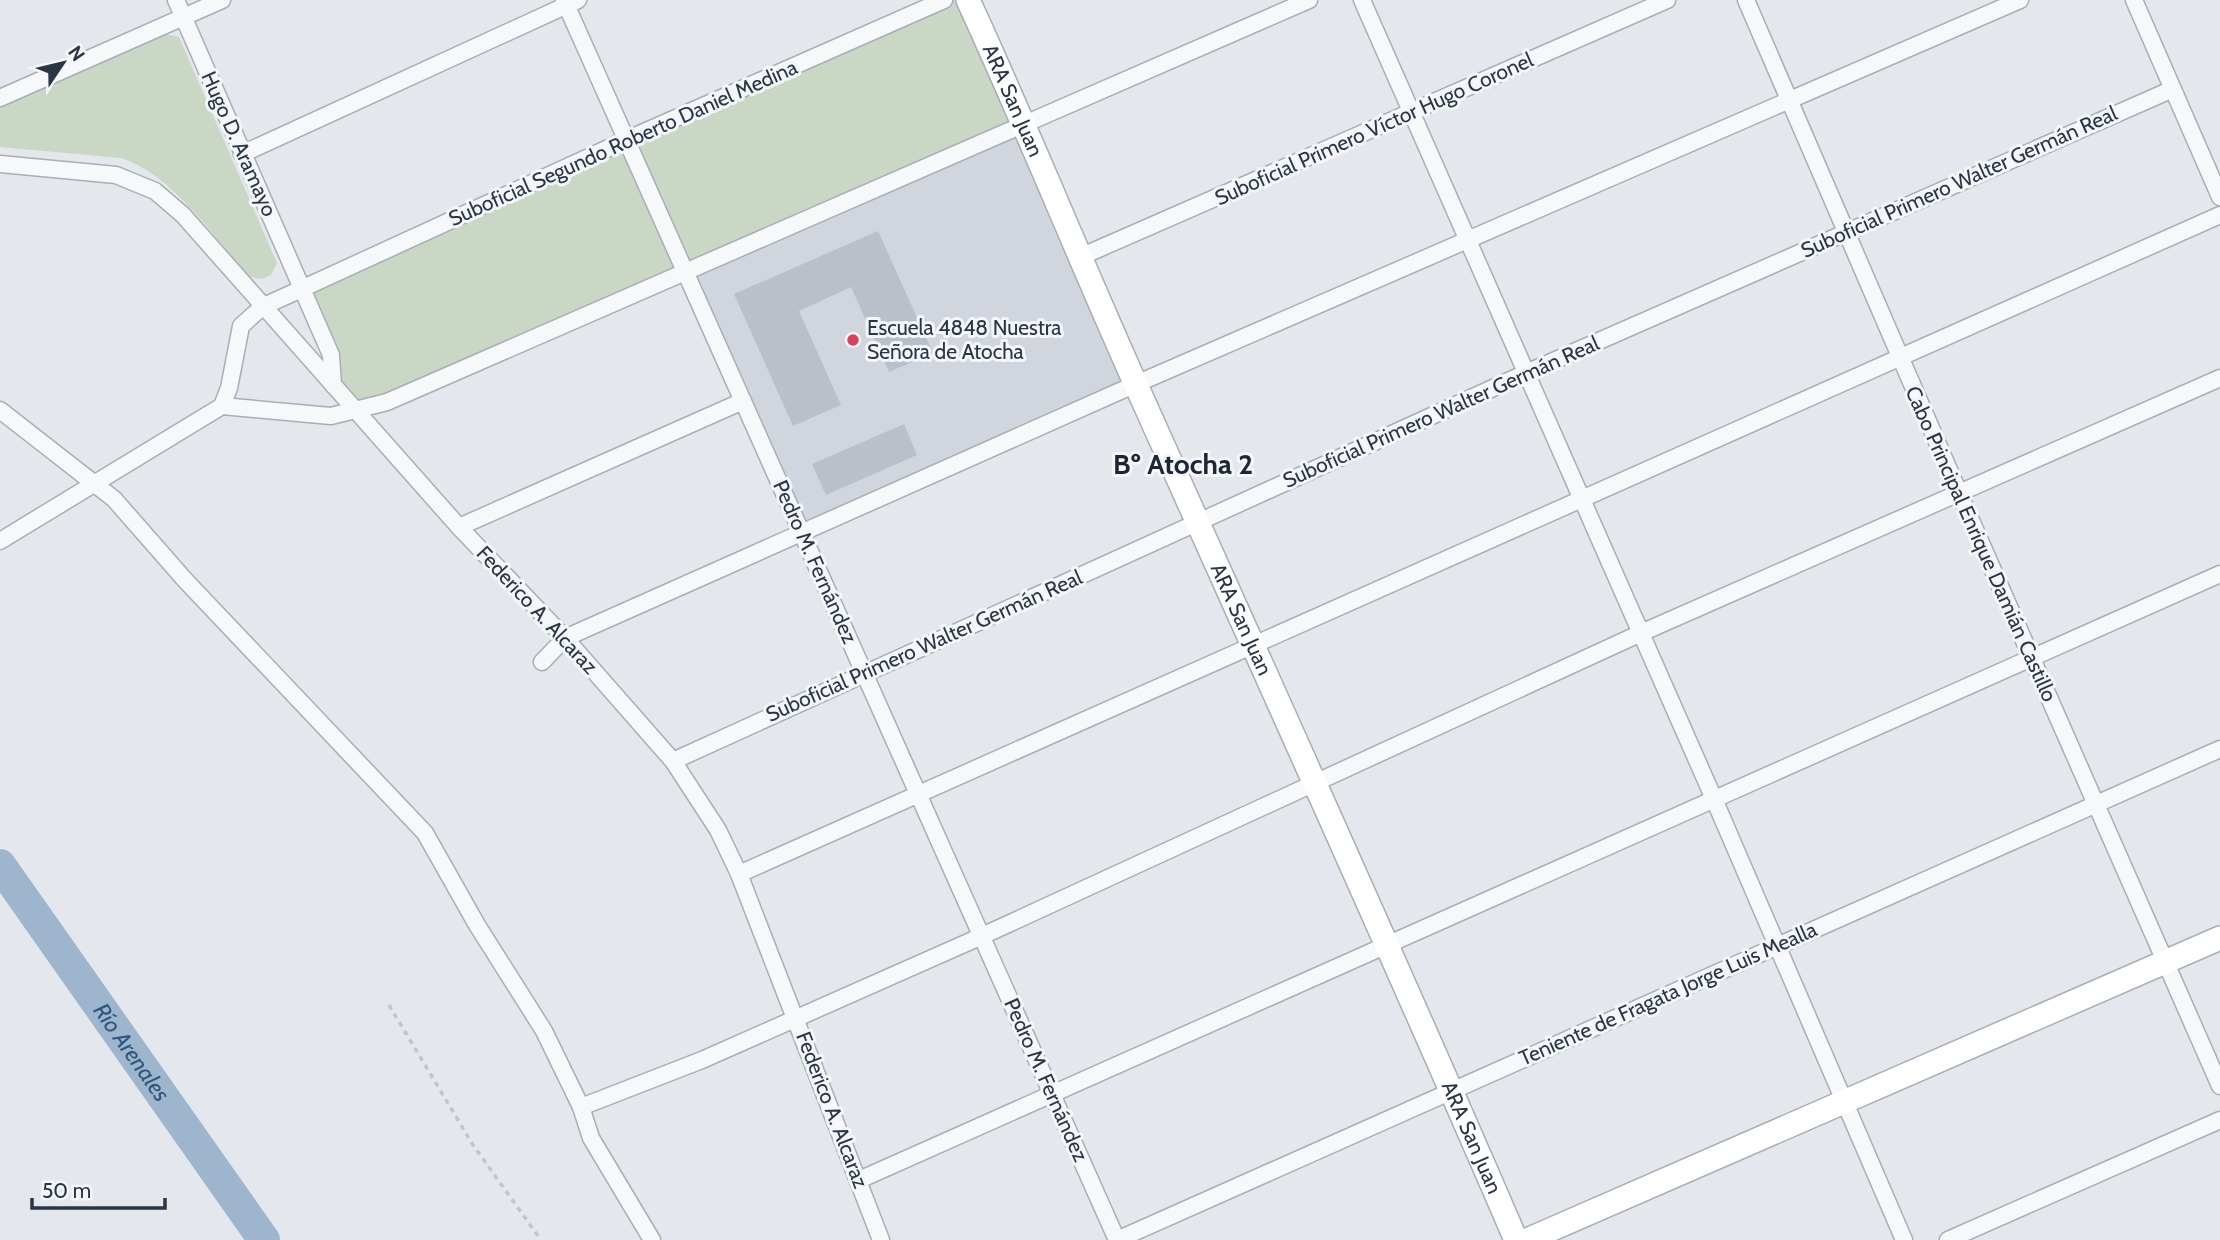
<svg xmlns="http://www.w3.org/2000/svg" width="2220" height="1240" font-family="Cabin,sans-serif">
<rect width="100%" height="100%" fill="#e4e7ec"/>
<path fill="#d1d6de" d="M1024 131 1131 382 802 534 688 272Z"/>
<g fill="#c9d7c4">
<path d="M944 0H968L1026 125 355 410 333 385 302 288Z"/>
<path d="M160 33 179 37 277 263 271 275 262 279 250 277C215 239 171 173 121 158L0 147V102Z"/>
</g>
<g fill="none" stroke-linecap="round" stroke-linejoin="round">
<path stroke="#9db6ce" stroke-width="32" id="s1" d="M0 865 264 1240"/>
</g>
<g fill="#bac0ca">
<path d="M878 231 933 353 889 372 851 287 799 311 841 405 793 426 734 294Z"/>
<path d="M904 424 917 455 826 495 812 464Z"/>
</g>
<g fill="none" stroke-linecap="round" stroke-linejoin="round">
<g stroke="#a8aeb7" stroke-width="19">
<g id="street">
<path d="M176 0 331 355 333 385"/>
<path d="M564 0 1117 1240"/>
<path d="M1362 0 1714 799 1904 1240"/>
<path d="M1746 0 1959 493 2220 1086"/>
<path d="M2134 0 2220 197"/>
<path d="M0 98 222 0"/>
<path d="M242 154 578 0"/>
<path d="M0 164 116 175 155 191 183 215 459 527 565 638 673 761 718 830 739 874 881 1240"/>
<path d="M1080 257 1667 0"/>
<path d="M222 406 229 388 241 326 262 307 626 140 944 0"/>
<path d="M0 410 114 499 185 580 425 833 477 925 544 1031 581 1107 591 1138 652 1240"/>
<path d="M459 527 743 401"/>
<path d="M0 541 222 406 331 416 387 402 1309 0"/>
<path d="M542 662 565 638 1136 384 2020 0"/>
<path d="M673 761 1526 373 2173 89"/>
<path d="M739 874 2220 215"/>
<path d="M581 1107 702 1060 982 936 1641 633 2220 378"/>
<path d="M859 1180 2220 574"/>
<path d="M1117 1240 2220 749"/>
<path d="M1948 1240 2220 1120"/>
</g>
</g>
<g stroke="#a8aeb7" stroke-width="26">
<g id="secondary">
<path id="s2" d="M968 0C1027 128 1079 258 1137 387 1264 671 1393 954 1516 1240"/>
<path d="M1527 1240 2220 938"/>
</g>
</g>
<path stroke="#c2c5cb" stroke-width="3.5" stroke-dasharray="5 5" stroke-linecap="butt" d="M389 1005 473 1145 541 1240"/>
<use href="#street" stroke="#f7f8fa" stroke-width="16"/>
<use href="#secondary" stroke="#fff" stroke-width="23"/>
</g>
<circle fill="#d7435d" stroke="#f4f6f9" stroke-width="2.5" cx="853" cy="340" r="7"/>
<g text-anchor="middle" stroke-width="6" stroke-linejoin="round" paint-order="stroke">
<g font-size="21" fill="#2a3546" stroke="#f4f6f9">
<text dy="7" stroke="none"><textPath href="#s2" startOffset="110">ARA San Juan</textPath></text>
<text transform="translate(1374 129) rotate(-24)" y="7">Suboficial Primero Víctor Hugo Coronel</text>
<text transform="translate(623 143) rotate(-24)" y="7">Suboficial Segundo Roberto Daniel Medina</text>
<text transform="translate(239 144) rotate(66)" y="7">Hugo D. Aramayo</text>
<text transform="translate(1959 182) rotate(-24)" y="7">Suboficial Primero Walter Germán Real</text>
<text transform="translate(1441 412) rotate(-24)" y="7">Suboficial Primero Walter Germán Real</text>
<text transform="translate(1981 544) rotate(66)" y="7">Cabo Principal Enrique Damián Castillo</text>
<text transform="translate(815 562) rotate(66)" y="7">Pedro M. Fernández</text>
<text transform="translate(537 610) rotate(47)" y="7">Federico A. Alcaraz</text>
<text dy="7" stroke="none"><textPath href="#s2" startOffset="677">ARA San Juan</textPath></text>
<text transform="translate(924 646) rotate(-24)" y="7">Suboficial Primero Walter Germán Real</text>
<text transform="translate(1668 994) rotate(-24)" y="7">Teniente de Fragata Jorge Luis Mealla</text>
<text transform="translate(1046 1080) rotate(66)" y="7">Pedro M. Fernández</text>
<text transform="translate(832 1110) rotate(69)" y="7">Federico A. Alcaraz</text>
<text dy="7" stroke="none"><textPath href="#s2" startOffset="1244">ARA San Juan</textPath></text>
</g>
<g font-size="21" fill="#2a3546" stroke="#f4f6f9" text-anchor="start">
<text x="867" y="335">Escuela 4848 Nuestra<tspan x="867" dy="24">Señora de Atocha</tspan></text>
</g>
<g font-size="23" font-style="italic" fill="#31557d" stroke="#f4f6f9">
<text dy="8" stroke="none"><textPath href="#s1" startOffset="229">Río Arenales</textPath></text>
</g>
<g font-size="28" font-weight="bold" fill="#1c2637" stroke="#f4f6f9">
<text x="1183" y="474">Bº Atocha 2</text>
</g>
</g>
<g transform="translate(63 63) rotate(55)" stroke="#f4f6f9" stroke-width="5" paint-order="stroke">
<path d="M0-5L12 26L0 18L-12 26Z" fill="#2a3546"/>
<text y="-10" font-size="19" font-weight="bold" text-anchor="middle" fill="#2a3546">N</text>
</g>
<path d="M32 1198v10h133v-10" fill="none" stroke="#2a3546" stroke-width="3.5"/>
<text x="42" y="1198" font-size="21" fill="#2a3546" stroke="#f4f6f9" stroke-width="5" paint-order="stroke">50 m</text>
</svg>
